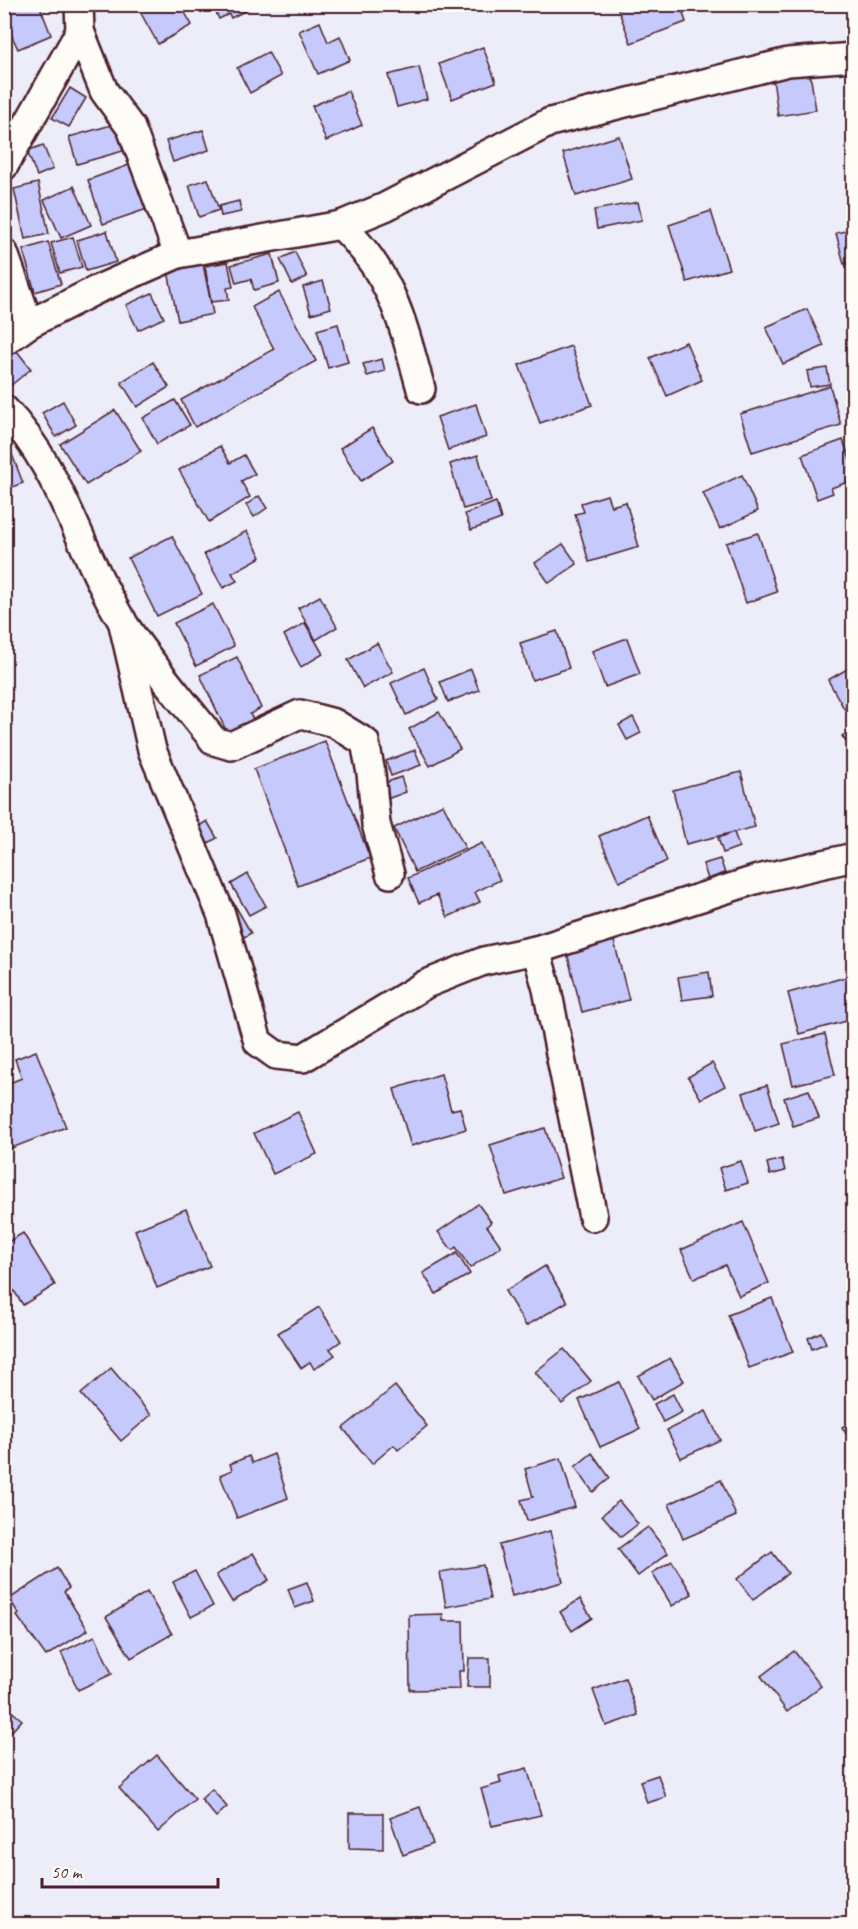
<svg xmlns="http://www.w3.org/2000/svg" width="858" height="1929" font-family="Caveat,sans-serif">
<rect width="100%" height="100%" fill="#ecedf8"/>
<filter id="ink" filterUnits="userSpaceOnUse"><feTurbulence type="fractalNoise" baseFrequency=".0167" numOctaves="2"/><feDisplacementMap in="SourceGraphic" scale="12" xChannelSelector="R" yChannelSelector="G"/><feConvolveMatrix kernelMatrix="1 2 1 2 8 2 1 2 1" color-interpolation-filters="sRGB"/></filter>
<g filter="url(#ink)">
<g fill="#c6c9fb" stroke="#4a1f2b" stroke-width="1.5">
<path d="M22 4H39L51 35 18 49 4 19V12Z"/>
<path d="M145 4H180L192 25 158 44 138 8Z"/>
<path d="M212 4H247L249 9 231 18 229 14 219 19Z"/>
<path d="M616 4H680L686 22 631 43Z"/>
<path d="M320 22 328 42 340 36 350 60 318 74 299 31Z"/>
<path d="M483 47 496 82 452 99 439 64Z"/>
<path d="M268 52 281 76 250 93 237 68Z"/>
<path d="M419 67 427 99 397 107 388 75Z"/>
<path d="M810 74 816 110 778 116 773 79Z"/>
<path d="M70 88 86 98 69 127 52 118Z"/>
<path d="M348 91 362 125 326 141 312 106Z"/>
<path d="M115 124 123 151 77 164 69 137Z"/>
<path d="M203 130 209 150 173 162 166 141Z"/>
<path d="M619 136 632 179 576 196 563 153Z"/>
<path d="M43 145 53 169 37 176 27 151Z"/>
<path d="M132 164 147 209 103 224 88 180Z"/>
<path d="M208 179 219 210 199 217 189 185Z"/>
<path d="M38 183 49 234 25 239 14 189Z"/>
<path d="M74 186 91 225 61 238 44 200Z"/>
<path d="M239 201 241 212 221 216 219 206Z"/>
<path d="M638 202 642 220 597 229 594 210Z"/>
<path d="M711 211 729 269 687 282 669 225Z"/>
<path d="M854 229V261L844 264 836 233Z"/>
<path d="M107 231 116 262 86 271 77 240Z"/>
<path d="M73 237 82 267 60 273 51 243Z"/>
<path d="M48 242 61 284 35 292 23 250Z"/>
<path d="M295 252 307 277 292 284 280 259Z"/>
<path d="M272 254 279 283 254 290 251 279 236 283 231 265Z"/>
<path d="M228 262 233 287 227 288 229 300 211 302 205 266Z"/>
<path d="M203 264 213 314 178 321 168 271Z"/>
<path d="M4 275 16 305 4 310Z"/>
<path d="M323 281 331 308 311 314 303 287Z"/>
<path d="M279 292 316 361 195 427 181 400 274 349 252 307Z"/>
<path d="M152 293 164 318 138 330 126 305Z"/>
<path d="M807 309 824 346 783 364 766 327Z"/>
<path d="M338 324 348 362 328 368 317 330Z"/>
<path d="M686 342 702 380 667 396 650 358Z"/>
<path d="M13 346 31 369 10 386 4 379V352Z"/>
<path d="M571 346 592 405 540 423 519 365Z"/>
<path d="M382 359 385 371 367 376 363 364Z"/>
<path d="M153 362 169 387 137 407 121 382Z"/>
<path d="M827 368 830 384 810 387 807 371Z"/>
<path d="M830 386 841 425 752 452 740 414Z"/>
<path d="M175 400 190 425 157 444 143 418Z"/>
<path d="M63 401 76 425 56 437 42 413Z"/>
<path d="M476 404 486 437 448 450 437 417Z"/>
<path d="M115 410 141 451 86 485 60 444Z"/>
<path d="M372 428 393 461 361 481 340 448Z"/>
<path d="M843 440 854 471V480L831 488 833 493 817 499 802 455Z"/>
<path d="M220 446 230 463 244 455 255 474 241 481 250 497 209 522 179 470Z"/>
<path d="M10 449 23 483 4 490V451Z"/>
<path d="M478 455 491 501 463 509 450 464Z"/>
<path d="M742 475 758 511 720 529 703 493Z"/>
<path d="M607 495 611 506 626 502 639 547 589 562 575 514 584 512 581 503Z"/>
<path d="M259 496 267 508 254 517 246 505Z"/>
<path d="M496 502 501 519 471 530 465 514Z"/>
<path d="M247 531 261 557 232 573 237 581 223 588 204 554Z"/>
<path d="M758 533 777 592 746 603 726 543Z"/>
<path d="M172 536 202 594 157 616 128 558Z"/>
<path d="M563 544 577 564 549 583 535 563Z"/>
<path d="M320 596 337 627 316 640 298 608Z"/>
<path d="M213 604 234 646 196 666 174 623Z"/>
<path d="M305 623 323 654 301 667 284 635Z"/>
<path d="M557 631 569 668 532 680 520 643Z"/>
<path d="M627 638 640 674 605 687 592 651Z"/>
<path d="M377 643 393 672 363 688 348 660Z"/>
<path d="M237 657 261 708 250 714 257 727 230 739 200 675Z"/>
<path d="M854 665V705L845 710 828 680Z"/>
<path d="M424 668 438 700 406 715 391 683Z"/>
<path d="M471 669 479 690 448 702 440 682Z"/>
<path d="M439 712 460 749 430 766 409 729Z"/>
<path d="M633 717 641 733 627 740 619 725Z"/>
<path d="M854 729V752H853L842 736Z"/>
<path d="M325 741 370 858 298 886 254 769Z"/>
<path d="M415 750 421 765 391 776 386 761Z"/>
<path d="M741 772 755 827 686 844 673 790Z"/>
<path d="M401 777 406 792 376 803 371 788Z"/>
<path d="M443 804 465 848 415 872 394 828Z"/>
<path d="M647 815 667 861 619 882 599 836Z"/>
<path d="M207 821 217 838 205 845 194 829Z"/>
<path d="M734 832 739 847 723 853 718 838Z"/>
<path d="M482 843 500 880 475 892 480 902 448 917 437 895 419 903 408 878Z"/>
<path d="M720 859 725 873 708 879 703 864Z"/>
<path d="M248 874 266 906 249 915 231 884Z"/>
<path d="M233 902 251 933 234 943 216 911Z"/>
<path d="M614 941 629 1000 582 1012 567 953Z"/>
<path d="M709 972 712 996 682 1000 678 977Z"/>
<path d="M846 977 854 1004V1019L799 1034 788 993Z"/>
<path d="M825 1034 835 1075 793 1085 783 1044Z"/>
<path d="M36 1051 66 1127 4 1151V1085L22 1078 15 1059Z"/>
<path d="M712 1063 725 1086 701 1099 688 1077Z"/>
<path d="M441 1074 451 1110 460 1108 466 1129 411 1146 394 1089Z"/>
<path d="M767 1085 779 1123 755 1131 743 1093Z"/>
<path d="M809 1090 819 1118 793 1126 784 1098Z"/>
<path d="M298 1112 317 1154 273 1174 254 1133Z"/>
<path d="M545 1128 561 1178 506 1195 490 1145Z"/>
<path d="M782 1159 785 1171 770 1175 767 1163Z"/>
<path d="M741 1161 748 1183 726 1190 719 1168Z"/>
<path d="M478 1204 491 1222 487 1226 501 1246 470 1268 456 1247 452 1250 438 1232Z"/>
<path d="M186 1209 210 1266 157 1288 135 1230Z"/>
<path d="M743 1222 769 1283 739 1296 725 1265 694 1279 681 1250Z"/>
<path d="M23 1233 55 1285 23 1305 4 1275V1244Z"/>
<path d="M457 1253 470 1274 436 1294 423 1273Z"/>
<path d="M545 1266 567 1302 526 1326 505 1291Z"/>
<path d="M772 1298 793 1352 749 1368 728 1315Z"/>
<path d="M319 1307 341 1341 330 1349 335 1355 314 1369 310 1362 301 1368 278 1333Z"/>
<path d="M821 1332 826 1343 812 1349 808 1338Z"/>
<path d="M564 1349 591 1381 562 1404 535 1372Z"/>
<path d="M670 1358 684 1381 652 1400 638 1376Z"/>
<path d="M111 1368 151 1415 121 1441 81 1394Z"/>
<path d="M619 1382 640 1429 600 1447 579 1400Z"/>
<path d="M395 1386 427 1426 398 1450 394 1445 372 1464 343 1428Z"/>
<path d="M673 1394 682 1412 663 1422 654 1404Z"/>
<path d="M706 1411 720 1440 681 1458 667 1430Z"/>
<path d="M854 1420V1446L842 1427Z"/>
<path d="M592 1453 610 1478 593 1492 575 1467Z"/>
<path d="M274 1454 288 1498 237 1518 220 1475 232 1470 230 1464 249 1456 252 1463Z"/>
<path d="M561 1458 575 1507 527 1521 521 1500 533 1497 525 1469Z"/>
<path d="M721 1480 736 1516 683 1539 669 1504Z"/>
<path d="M619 1501 638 1524 621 1537 602 1515Z"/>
<path d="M648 1527 668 1553 638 1576 618 1549Z"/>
<path d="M550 1531 563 1582 512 1596 499 1545Z"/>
<path d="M772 1552 788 1573 753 1600 737 1579Z"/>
<path d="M253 1553 269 1580 232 1602 216 1575Z"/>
<path d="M672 1561 692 1594 672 1606 652 1573Z"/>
<path d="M483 1565 490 1599 446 1607 440 1572Z"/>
<path d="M57 1568 69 1588 64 1592 88 1630 46 1656 17 1616 19 1614 9 1599Z"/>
<path d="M195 1571 213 1606 191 1617 173 1582Z"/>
<path d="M307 1582 314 1601 295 1608 288 1589Z"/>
<path d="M147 1592 172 1634 131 1658 106 1617Z"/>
<path d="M580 1599 592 1618 572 1631 560 1612Z"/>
<path d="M443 1614V1621H463L464 1671H459L460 1689 410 1690 409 1615Z"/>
<path d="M95 1636 112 1674 78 1690 61 1652Z"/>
<path d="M794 1651 821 1686 787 1712 761 1676Z"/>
<path d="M469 1658H490V1687H467Z"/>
<path d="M625 1678 638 1715 606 1726 593 1690Z"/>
<path d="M9 1709 22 1720 12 1731 4 1724V1714Z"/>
<path d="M157 1755 195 1799 158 1832 119 1788Z"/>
<path d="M527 1768 541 1815 492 1826 481 1789 501 1783 499 1776Z"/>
<path d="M658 1775 666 1797 647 1803 640 1781Z"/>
<path d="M212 1789 227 1807 216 1817 201 1799Z"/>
<path d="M420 1807 433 1844 403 1855 390 1818Z"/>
<path d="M349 1813H383V1849L349 1848Z"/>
</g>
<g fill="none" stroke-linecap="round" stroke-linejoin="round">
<g stroke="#4a1f2b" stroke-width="32">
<g id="street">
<path d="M79 4 80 31 104 91 131 128 178 254"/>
<path d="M4 166 80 31"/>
<path d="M341 225C393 276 402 321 421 389"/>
<path d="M4 253 29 324"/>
<path d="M4 342 29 324 96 290 178 254 341 225 385 207 550 122 788 62 854 57"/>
<path d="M4 409C61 467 80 553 122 621 149 663 184 702 214 741L231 746 300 714 334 723 365 742 371 773 376 824 390 874"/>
<path d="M122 620 152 750 221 914 258 1042 276 1055 303 1058 426 984 484 961 536 950 547 989 593 1217"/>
<path d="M536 950 758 879 854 857"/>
</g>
</g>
<use href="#street" stroke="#fdfcf7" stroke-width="27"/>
</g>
</g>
<rect width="858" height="1929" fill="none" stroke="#fdfcf7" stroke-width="24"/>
<rect x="12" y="12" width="834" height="1905" fill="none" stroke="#4a1f2b" stroke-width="2" filter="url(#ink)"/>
<path d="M42 1878v9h176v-9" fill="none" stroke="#4a1f2b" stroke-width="3"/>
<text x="51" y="1878" font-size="18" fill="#4a1f2b" stroke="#fdfcf7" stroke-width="4.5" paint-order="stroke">50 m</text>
</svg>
